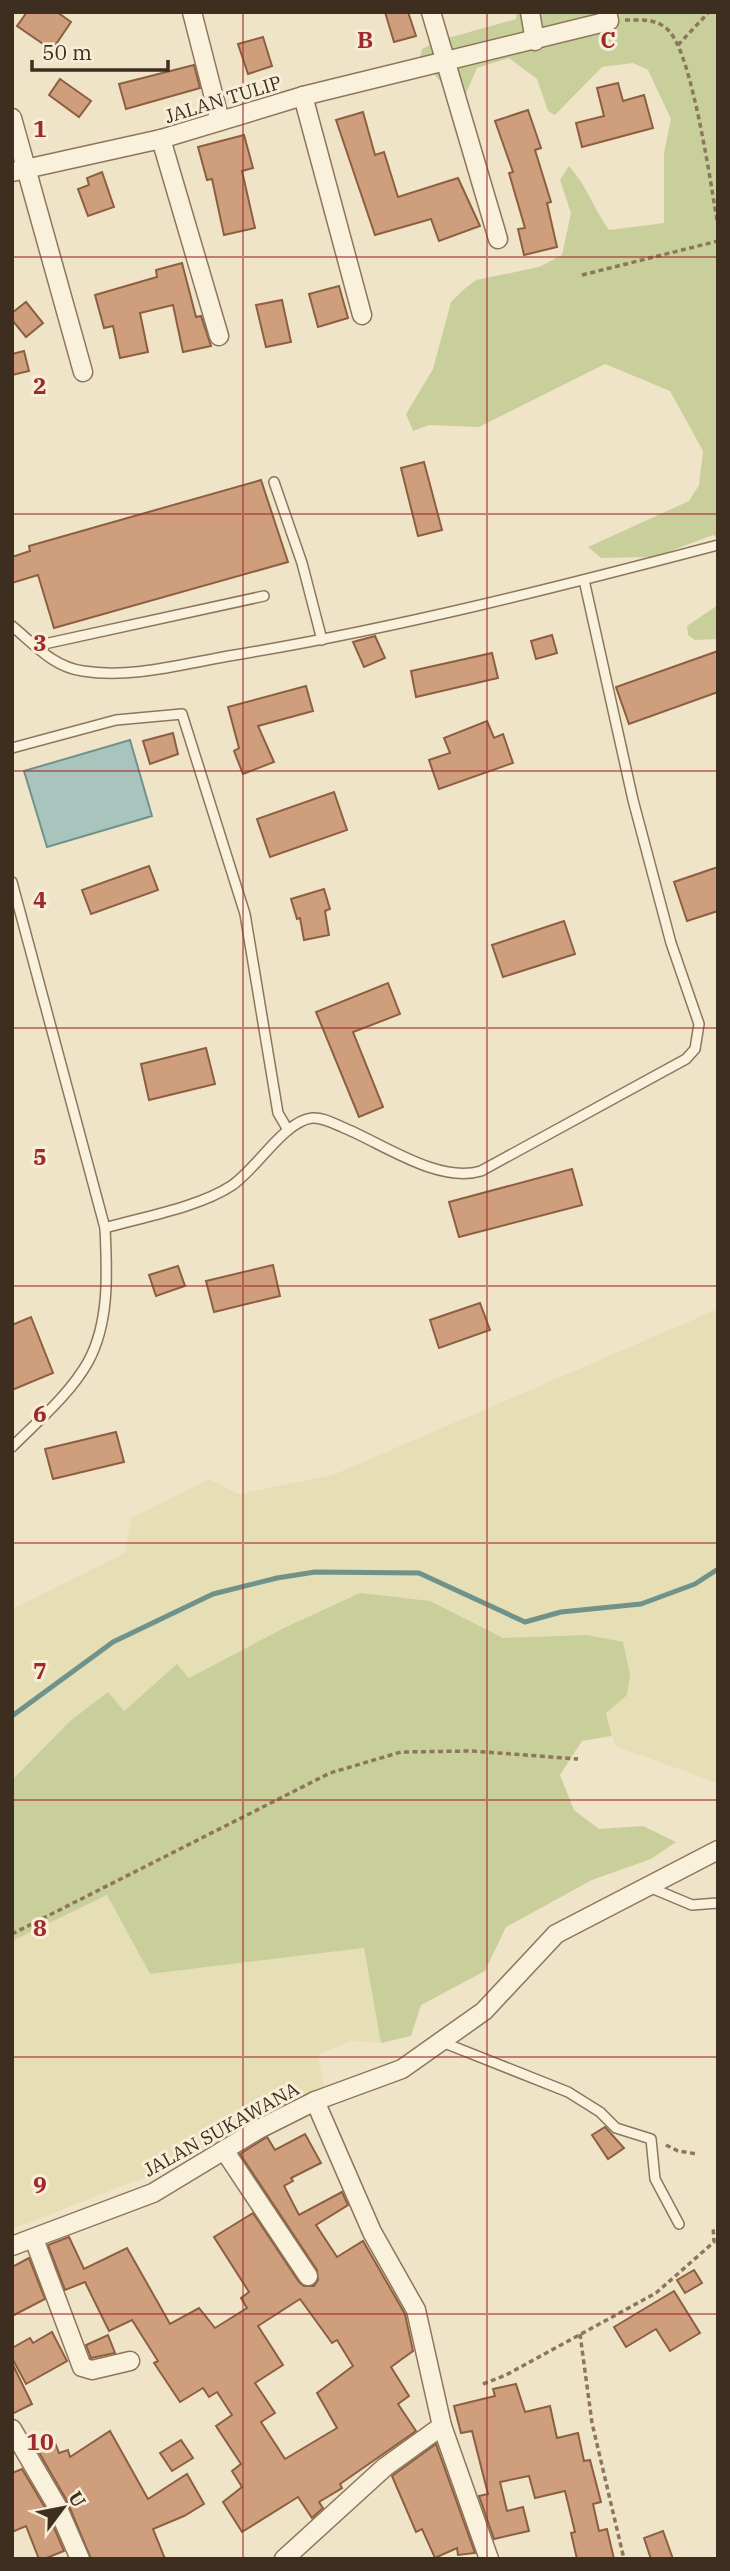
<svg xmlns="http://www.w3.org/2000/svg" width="730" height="2571" font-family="'IBM Plex Serif',serif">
<rect width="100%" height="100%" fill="#f0e4c8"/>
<g fill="#e6deb5">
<path d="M718 1309V1783L615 1746 587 1635 503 1638 481 1628 360 1593 284 1628 189 1678 177 1665 123 1711 108 1693 70 1721 12 1780V1609L125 1553 131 1518 209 1479 238 1494 333 1475Z"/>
<path d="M107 1895 150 1974 364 1948 381 2043 350 2041 318 2055 325 2089 298 2099 164 2170 12 2229V1941Z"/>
</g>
<g fill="#c9cf9b">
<path d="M517 12H718V539L713 535 654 557 601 558 588 547 689 501 699 485 703 451 670 391 605 364 479 427 429 425 413 431 406 414 433 369 451 302 463 290 476 280 539 267 562 255 571 213 560 180 569 166C588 187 593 208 609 230L664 223V153L671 119 648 70 633 63 602 67 555 115 548 111 537 79 509 58 477 68 464 98H455L433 73 418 65 422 49 437 41 516 19Z"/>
<path d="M718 605V639L695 640 688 635 687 626Z"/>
<path d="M360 1593 430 1601 503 1638 587 1635 623 1642 630 1674 627 1695 606 1713 612 1736 582 1741 560 1775 574 1810 599 1829 643 1826 676 1842 651 1859 592 1880 506 1927 485 1971 421 2005 411 2036 381 2043 364 1948 150 1974 107 1895 12 1941V1780L70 1721 108 1692 124 1711 177 1664 189 1678 284 1628Z"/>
</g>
<path fill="#a9c4bc" stroke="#6f938a" stroke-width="2" d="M130 740 152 816 47 847 24 771Z"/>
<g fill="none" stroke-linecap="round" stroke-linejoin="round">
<path stroke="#6f938a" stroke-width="5" d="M12 1716 113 1642 213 1594 277 1578 315 1572 419 1573 525 1622 561 1612 641 1604 695 1584 718 1569"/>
</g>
<g fill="#cf9f7d" stroke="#8d5f41" stroke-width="2" fill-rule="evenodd">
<path d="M27 12H57L71 22 52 50 17 26Z"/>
<path d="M385 12H408L416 36 394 42Z"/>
<path d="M263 37 272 66 248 74 238 44Z"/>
<path d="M194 65 200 88 126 109 119 84Z"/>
<path d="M60 79 91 101 79 117 49 95Z"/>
<path d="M618 83 623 101 644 95 653 128 582 147 576 123 604 116 597 88Z"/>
<path d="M528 110 541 148 535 150 551 202 547 203 557 247 524 255 518 229 525 228 509 173 513 172 495 121Z"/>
<path d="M363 112 375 155 384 152 398 197 458 178 480 226 439 241 431 219 375 235 336 120Z"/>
<path d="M244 135 253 168 242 171 255 228 224 235 212 179 207 180 198 147Z"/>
<path d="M102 172 114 207 88 216 78 189 89 185 87 178Z"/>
<path d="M182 263 196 317 201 316 211 346 183 352 173 305 140 313 148 352 120 358 113 326 104 328 95 295 157 277 156 270Z"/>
<path d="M339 286 348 318 318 327 309 294Z"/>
<path d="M282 300 291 342 266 347 256 305Z"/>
<path d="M26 302 43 323 26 337 12 320V313Z"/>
<path d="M24 351 29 371 12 375V354Z"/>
<path d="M424 462 442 530 418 536 401 468Z"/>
<path d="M261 480 288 562 54 628 38 575 12 583V557L30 551 29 546Z"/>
<path d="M552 635 557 653 536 659 531 641Z"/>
<path d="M375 636 385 658 364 667 353 642Z"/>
<path d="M718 651V692L629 724 616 687Z"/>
<path d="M492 653 498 678 416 697 411 671Z"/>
<path d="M306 686 313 711 258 726 274 762 243 774 234 751 239 748 228 707Z"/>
<path d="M487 721 494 738 503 734 513 763 439 789 429 760 450 753 444 738Z"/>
<path d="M173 733 178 754 150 764 143 741Z"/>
<path d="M334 792 347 830 270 857 257 819Z"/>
<path d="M149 866 158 890 91 914 82 890Z"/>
<path d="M718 867V911L687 921 674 882Z"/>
<path d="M324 889 330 909 325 911 329 935 304 940 300 918 297 919 291 899Z"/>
<path d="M564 921 575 954 503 977 492 945Z"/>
<path d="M388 983 400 1014 353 1032 383 1107 359 1117 316 1012Z"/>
<path d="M206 1048 215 1084 149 1100 141 1064Z"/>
<path d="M572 1169 582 1205 459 1237 449 1202Z"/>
<path d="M273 1265 280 1296 214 1312 206 1281Z"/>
<path d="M178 1266 185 1286 156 1296 149 1275Z"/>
<path d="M480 1303 490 1330 439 1348 430 1320Z"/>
<path d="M31 1317 53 1373 12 1390V1325Z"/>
<path d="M116 1432 124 1462 53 1479 45 1449Z"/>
<path d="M605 2127 624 2148 608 2159 592 2135Z"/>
<path d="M305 2134 321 2163 291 2178 293 2181 284 2186 299 2215 342 2192 348 2205 316 2225 337 2257 363 2241 405 2314 413 2351 391 2367 409 2396 398 2404 416 2431 340 2484 342 2488 319 2502 323 2508 312 2518 298 2497 242 2532 223 2502 242 2487 232 2471 241 2464 216 2426 232 2415 217 2392 209 2397 203 2388 180 2402 154 2363 158 2361 132 2320 109 2331 85 2282 65 2290 48 2245 69 2237 84 2269 127 2248 170 2324 199 2308 215 2328 247 2308 241 2298 249 2292 214 2237 253 2213 299 2282 304 2286H314L318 2280 317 2270 240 2154 267 2137 275 2150ZM300 2299 332 2343 337 2340 353 2366 317 2393 337 2428 285 2459 261 2422 275 2413 255 2383 283 2365 258 2326Z"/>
<path d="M29 2258 45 2299 12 2316V2267Z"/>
<path d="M694 2270 702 2283 685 2293 677 2280Z"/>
<path d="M674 2291 700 2333 670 2351 656 2329 626 2347 614 2327Z"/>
<path d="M52 2332 67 2361 26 2384 12 2358V2348L30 2338 33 2343Z"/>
<path d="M108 2335 115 2353 91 2358 86 2345Z"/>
<path d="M12 2363 32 2404 12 2414Z"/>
<path d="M516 2384 525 2412 550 2406 557 2438 578 2433 584 2461 590 2460 601 2502 593 2504 599 2531 607 2529 614 2559H577L571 2533 575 2532 565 2491 535 2498 529 2476 500 2482 507 2511 523 2507 529 2531 494 2539 479 2496 488 2494 472 2431 461 2433 454 2406 495 2396 493 2389Z"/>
<path d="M110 2431 148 2499 187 2474 204 2504 184 2516 153 2529 165 2559H91L67 2501 33 2442 52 2435 59 2453 68 2450 70 2457Z"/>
<path d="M181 2440 193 2458 172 2471 160 2453Z"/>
<path d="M436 2444 475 2553 458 2555 457 2548 435 2558 422 2529 416 2532 392 2476Z"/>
<path d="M22 2469 47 2511 64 2551 44 2559H39L26 2526 12 2532V2473Z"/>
<path d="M663 2531 673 2559H651L644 2538Z"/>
</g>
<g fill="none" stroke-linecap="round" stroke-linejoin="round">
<g stroke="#8d765c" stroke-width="12">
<g id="lane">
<path d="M274 482 302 563 322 640"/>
<path d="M12 626C34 644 53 667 83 671 132 679 186 663 235 655 398 628 558 587 718 545"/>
<path d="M35 646 264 596"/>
<path d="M12 748 116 720 182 714 245 914 278 1113 288 1130"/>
<path d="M12 882 105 1228C107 1271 110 1322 88 1362 70 1394 38 1421 12 1447"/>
<path d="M105 1228C143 1217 199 1207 231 1186 256 1170 284 1121 312 1118 322 1117 333 1123 342 1127 382 1143 438 1184 481 1171L686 1059 695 1049 699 1024 671 943 633 800 584 580"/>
<path d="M649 1887 692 1905 718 1903"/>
<path d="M442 2042 568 2092 600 2112 616 2128 651 2139 655 2179 679 2224"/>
</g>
</g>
<g stroke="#8d765c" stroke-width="21">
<g id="street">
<path d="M192 12 220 121"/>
<path d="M431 12 498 239"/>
<path d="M530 12 535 41"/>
<path d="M303 96 362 315"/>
<path d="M12 118 83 372"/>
<path d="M161 139 219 336"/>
<path d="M12 172 161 139 303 96 609 21 607 12"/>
<path d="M315 2101 372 2232 416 2310 442 2426 489 2559"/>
<path d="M224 2150 308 2276"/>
<path d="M34 2239 82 2367 92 2370 130 2361"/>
<path d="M12 2246 153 2193 259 2129 315 2101 402 2069 484 2011 556 1934 718 1850"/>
<path d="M12 2429 57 2506 80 2559"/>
<path d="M284 2559 385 2467 442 2426"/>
</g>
</g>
<g stroke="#8d765c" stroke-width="3.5" stroke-dasharray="5 3.5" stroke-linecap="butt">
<path d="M625 20C641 20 658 18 670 32 693 59 711 186 718 226"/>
<path d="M678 45 709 12"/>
<path d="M582 275 718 241"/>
<path d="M12 1934 330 1773 401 1752 472 1751 578 1759"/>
<path d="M666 2145 678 2151 697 2154"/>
<path d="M580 2334 592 2423 624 2559"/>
<path d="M483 2384 506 2375 656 2293 714 2242 713 2226"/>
</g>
<use href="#lane" stroke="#faf1dc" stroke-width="9"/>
<use href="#street" stroke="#faf1dc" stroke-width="18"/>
</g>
<path fill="none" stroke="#9e2a2b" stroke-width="2" stroke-opacity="0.55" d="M243 12V2559M487 12V2559M12 257H718M12 514H718M12 771H718M12 1028H718M12 1286H718M12 1543H718M12 1800H718M12 2057H718M12 2314H718"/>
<g text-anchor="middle" stroke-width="6" stroke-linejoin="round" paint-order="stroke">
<g font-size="19" fill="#3d2e20" stroke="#f7eed8">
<text transform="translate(223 99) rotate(-17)" y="7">JALAN TULIP</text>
<text transform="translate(221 2129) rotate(-29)" y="7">JALAN SUKAWANA</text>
</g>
</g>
<g font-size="23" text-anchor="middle" font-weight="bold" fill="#9e2a2b" stroke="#f7eed8" stroke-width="6" stroke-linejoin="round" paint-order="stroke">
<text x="365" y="48">B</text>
<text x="608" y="48">C</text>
<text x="40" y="137">1</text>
<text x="40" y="394">2</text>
<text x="40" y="651">3</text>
<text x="40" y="908">4</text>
<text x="40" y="1165">5</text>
<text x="40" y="1422">6</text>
<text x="40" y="1679">7</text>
<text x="40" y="1936">8</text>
<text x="40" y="2193">9</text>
<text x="40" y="2450">10</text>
</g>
<rect width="730" height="2571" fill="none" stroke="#3d2e20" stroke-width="28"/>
<g transform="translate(63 2508) rotate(58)" stroke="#f7eed8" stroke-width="5" paint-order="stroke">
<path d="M0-5L12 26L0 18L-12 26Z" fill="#3d2e20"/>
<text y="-10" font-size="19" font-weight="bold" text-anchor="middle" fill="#3d2e20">U</text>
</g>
<path d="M32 60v10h136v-10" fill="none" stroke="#3d2e20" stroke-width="3.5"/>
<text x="42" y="60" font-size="21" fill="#3d2e20" stroke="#f7eed8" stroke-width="5" paint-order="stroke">50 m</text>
</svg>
